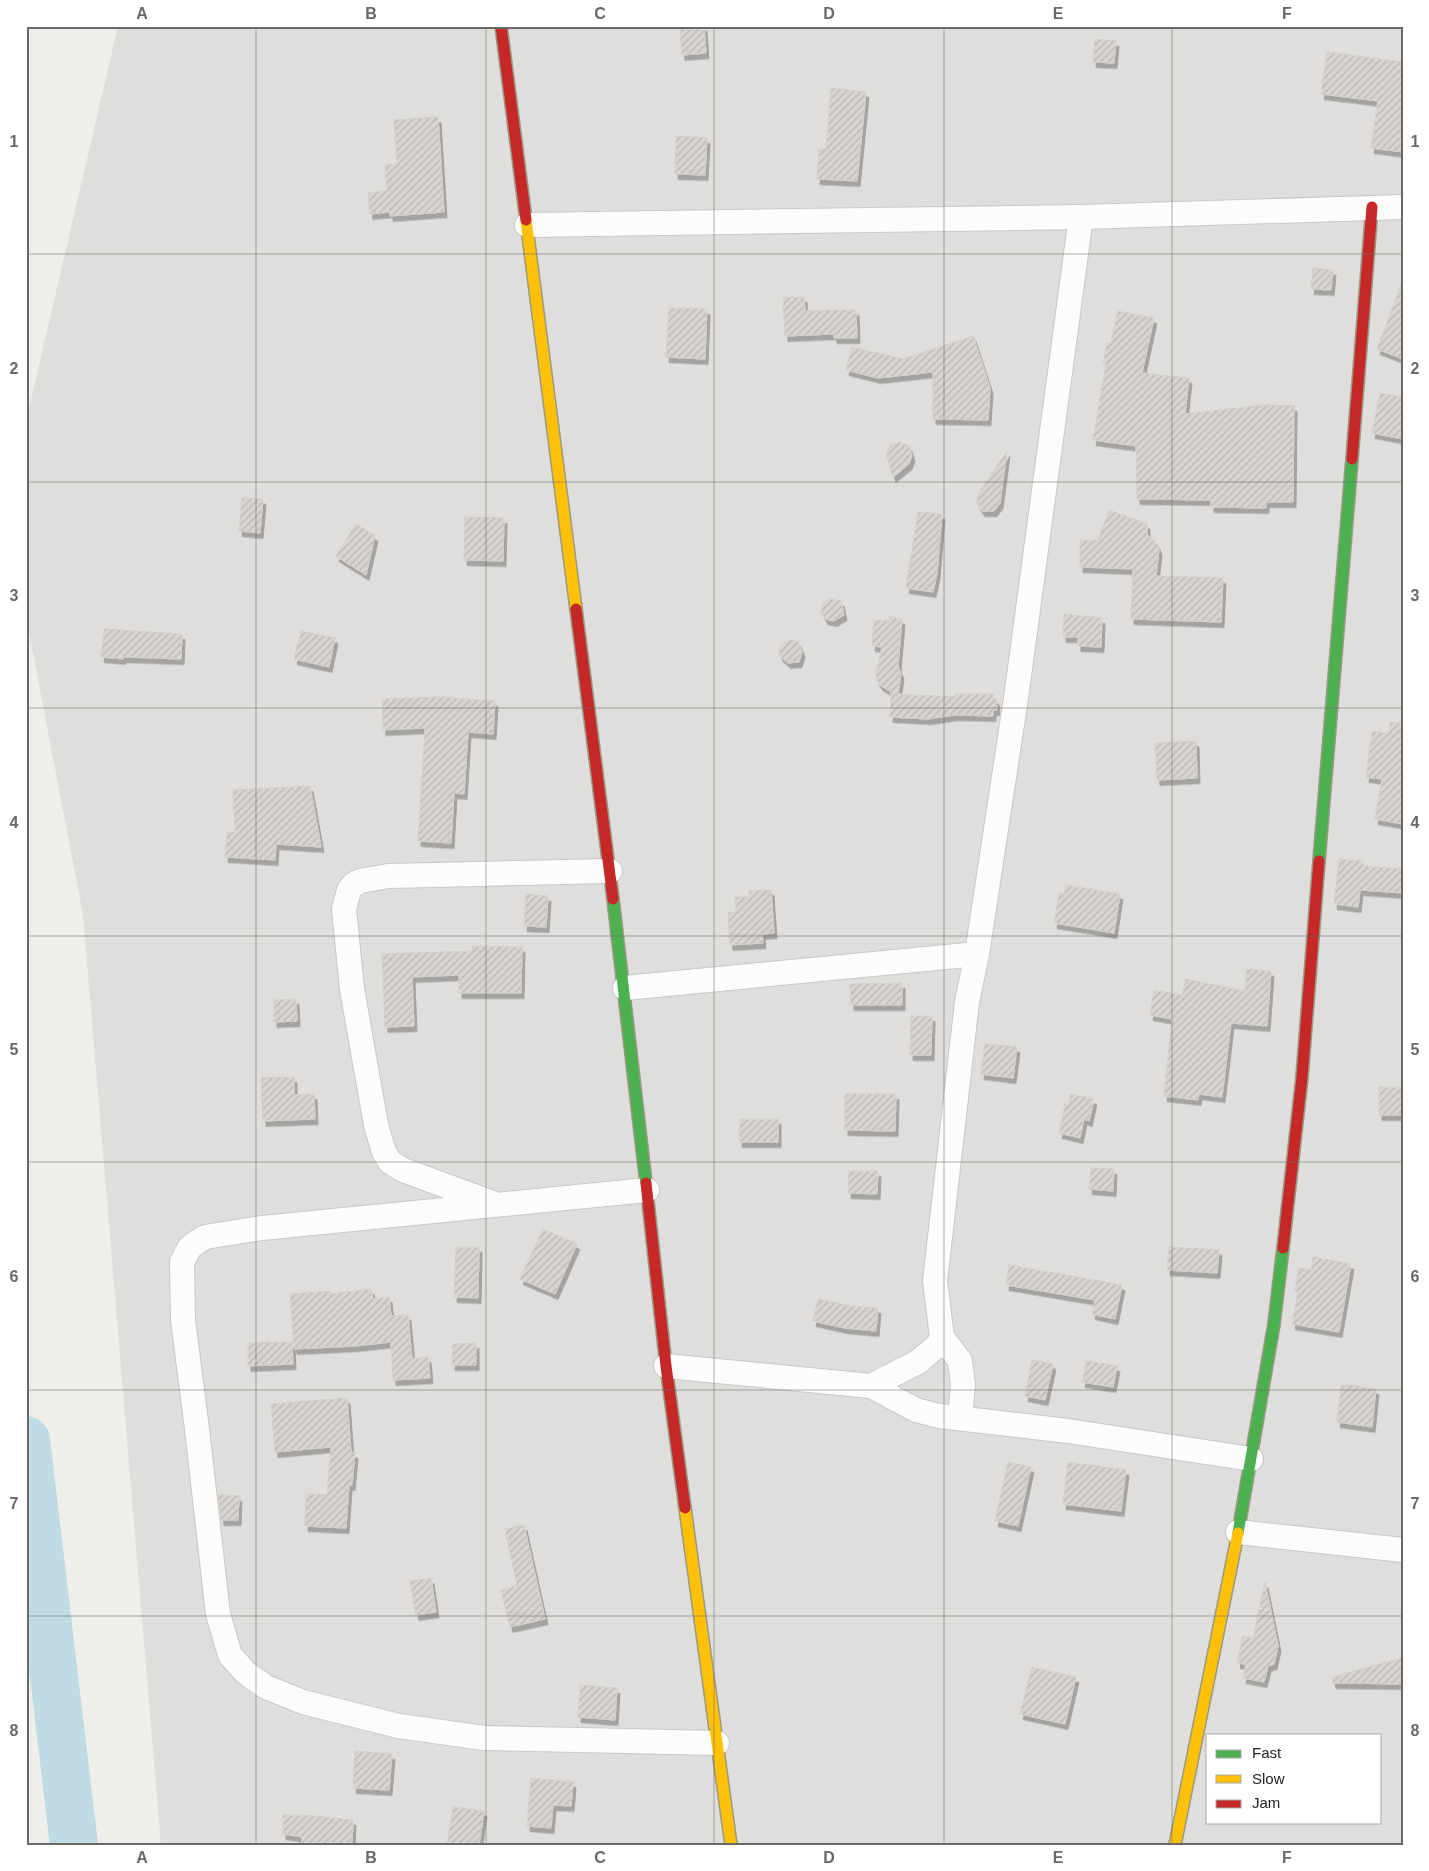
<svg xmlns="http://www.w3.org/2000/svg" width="1429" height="1871" font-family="Helvetica,sans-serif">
<defs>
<pattern id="building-hatch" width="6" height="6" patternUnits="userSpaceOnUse" patternTransform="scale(1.25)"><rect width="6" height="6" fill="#d7d4d2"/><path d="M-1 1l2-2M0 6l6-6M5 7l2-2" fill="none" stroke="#b8b6b4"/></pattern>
<filter id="shadow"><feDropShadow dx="3" dy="5.5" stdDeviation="0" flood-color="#0004"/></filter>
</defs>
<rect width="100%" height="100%" fill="#f0eeeb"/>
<path fill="#dfdedc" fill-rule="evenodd" d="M118 26H1403V1845H161L83 915 26 617V421ZM1208 1735H1380V1822H1208Z"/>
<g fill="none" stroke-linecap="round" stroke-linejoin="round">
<path stroke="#bfdbe3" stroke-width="48" d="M26 1440 74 1845"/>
</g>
<g fill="url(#building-hatch)" stroke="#d3d0cc" filter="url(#shadow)">
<path d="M680 26H704L706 53 682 55Z"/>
<path d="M1095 39 1116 41 1114 63 1093 62Z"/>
<path d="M1327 52 1403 62V152L1371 148 1378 101 1321 94Z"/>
<path d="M831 88 866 92 857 181 817 179 819 149H826Z"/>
<path d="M438 117 444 212 390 216V212L370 214 368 193 387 190 385 165 397 164 394 120Z"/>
<path d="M676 136 707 138 705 175 675 174Z"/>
<path d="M1313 268 1333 270 1331 290 1311 289Z"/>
<path d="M1401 285H1403V359L1377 349Z"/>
<path d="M804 297 805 311 856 310 857 338H834V334L785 336 783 298Z"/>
<path d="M669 308 707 309 705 359 666 357Z"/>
<path d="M1118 311 1154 318 1142 373 1189 378 1185 414 1265 405 1294 406 1293 502H1266V508L1211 507V500L1137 499 1136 446 1093 440 1106 363H1103L1107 343H1111Z"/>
<path d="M973 336 990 388 988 420 933 419V372L878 378 846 370 852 347 903 359Z"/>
<path d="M1380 393 1403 397V439L1372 433Z"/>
<path d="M899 442 909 446 912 456 909 464 893 477 886 453 891 445Z"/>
<path d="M1007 451 1000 503 994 511H982L977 504 978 494Z"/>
<path d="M242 498 263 499 260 533 239 531Z"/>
<path d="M1109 510 1147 524V534L1157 544 1159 550 1156 576 1223 578 1221 622 1131 619 1133 569 1080 567V540H1098Z"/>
<path d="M918 512 942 514 937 573 933 592 906 588Z"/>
<path d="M465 517 504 518 503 561 464 560Z"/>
<path d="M356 524 375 536 366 575 336 556Z"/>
<path d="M830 599 841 601 844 615 834 621 825 619 821 612 823 602Z"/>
<path d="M1064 614 1102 618 1101 647 1078 646V637H1063Z"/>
<path d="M890 617 902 619 898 666 901 674 898 694 955 697V694H993V698L996 699 997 710H993V716L955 715 928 719 890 717 891 693 894 694 880 685 877 681 876 673 882 647 872 646 874 620 889 621Z"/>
<path d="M104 629 182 634 181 659 123 657V659L101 657Z"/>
<path d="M301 631 335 638 329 667 294 659Z"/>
<path d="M788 640 798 641 802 652 799 662 788 663 780 656 779 653 781 645Z"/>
<path d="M440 697 495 701 493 734 468 732 464 794 454 793 451 843 418 841 425 728 383 730 382 699Z"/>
<path d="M1390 722 1403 723V824L1375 819 1382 779 1366 777 1372 731 1389 733Z"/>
<path d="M1196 741 1197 778 1157 780 1155 743Z"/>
<path d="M310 786 321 847 276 844 275 860 225 857 227 832H235L233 790Z"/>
<path d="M1339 859 1363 861V866L1403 869V893L1360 890 1358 907 1334 904Z"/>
<path d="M1066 885 1120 894 1114 933 1054 923 1059 893 1064 894Z"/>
<path d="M771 890 774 933 762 934 763 943 730 945 728 912H736L735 897H749V891Z"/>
<path d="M526 894 548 896 546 927 524 926Z"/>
<path d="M472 946 522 947 521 993H459V975L412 977 414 1026 385 1027 382 954 472 951Z"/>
<path d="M1247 969 1271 971 1267 1026 1231 1023 1222 1097 1199 1094 1198 1100 1164 1096 1172 1019 1150 1015 1154 990 1182 995 1186 979 1245 991Z"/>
<path d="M902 983V1005H851L850 984Z"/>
<path d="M296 999 297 1021 274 1022V1000Z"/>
<path d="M911 1016H932L931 1055H910Z"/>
<path d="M985 1044 1017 1047 1013 1078 981 1074Z"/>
<path d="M294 1077V1095L314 1094 315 1119 263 1121 261 1078Z"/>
<rect x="1379" y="1087" width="24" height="28"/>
<path d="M845 1094H896L895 1131 845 1130Z"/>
<path d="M1071 1094 1094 1099 1089 1121 1084 1119 1080 1138 1059 1133 1065 1104 1068 1105Z"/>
<path d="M740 1119H778V1142H739Z"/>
<path d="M1091 1168 1114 1169 1113 1191 1089 1189Z"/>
<path d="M849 1171H878L877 1194 848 1193Z"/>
<path d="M543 1229 577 1244 555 1294 520 1279Z"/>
<path d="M456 1247H479L478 1298 454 1297Z"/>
<path d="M1169 1247 1219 1250 1217 1273 1167 1270Z"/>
<path d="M1313 1257 1351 1264 1339 1332 1292 1324 1298 1291H1295L1299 1268 1311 1270Z"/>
<path d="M1009 1265 1122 1285 1115 1319 1092 1314 1095 1300 1006 1285Z"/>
<path d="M371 1289 373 1299 389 1297 391 1316 408 1315 412 1359 428 1357 430 1378 393 1380 391 1342 356 1346 294 1349 290 1294 330 1291V1294Z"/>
<path d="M818 1299 850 1306 878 1308 876 1331 844 1328 813 1321Z"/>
<path d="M292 1342 293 1364 248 1366V1343Z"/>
<path d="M476 1343V1365H452L453 1344Z"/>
<path d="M1032 1360 1053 1364 1045 1400 1025 1396Z"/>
<path d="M1087 1361 1117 1366 1113 1387 1082 1382Z"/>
<path d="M1351 1385 1376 1389 1372 1427 1337 1422 1341 1386Z"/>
<path d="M347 1398 351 1452 355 1453 352 1485H349L346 1528 305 1526 306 1494 327 1495 331 1447 275 1452 271 1404Z"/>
<path d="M1008 1462 1031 1467 1018 1526 995 1521Z"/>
<path d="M1068 1462 1126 1470 1121 1511 1063 1504Z"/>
<path d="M218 1494 239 1496 238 1520H221Z"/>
<path d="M524 1525 545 1619 510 1627 501 1590 517 1586 505 1529Z"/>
<path d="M431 1578 436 1612 416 1615 410 1581Z"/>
<path d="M1265 1582 1278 1646 1274 1664 1268 1666 1264 1682 1243 1678 1246 1664 1237 1663 1243 1636 1253 1638Z"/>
<path d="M1403 1658V1684L1333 1683 1332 1677Z"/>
<path d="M1032 1667 1076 1677 1065 1724 1020 1714Z"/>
<path d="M580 1685 617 1688 615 1720 578 1717Z"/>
<path d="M355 1751 392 1754 389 1790 353 1788Z"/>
<path d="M531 1778 573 1782 571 1806 553 1805 551 1828 527 1826Z"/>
<path d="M453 1807 484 1811 479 1845H447Z"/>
<path d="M283 1815H305L353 1820 352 1845 327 1842 326 1845H302V1837L283 1834Z"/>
</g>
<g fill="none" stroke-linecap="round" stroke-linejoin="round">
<g stroke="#c9c8c7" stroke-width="26">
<g id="street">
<path d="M527 225 1081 217 1403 207"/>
<path d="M625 988 977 954"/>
<path d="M647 1190 262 1228 205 1237 190 1247 182 1262 183 1320 197 1429 218 1614 230 1655 246 1673 266 1687 303 1702 399 1726 484 1738 717 1743"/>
<path d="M490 1202 403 1170 390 1162 384 1152 376 1125 352 989 344 909 349 890 353 885 360 881 388 876 610 871"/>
<path d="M942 1337 960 1361 963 1385 960 1417"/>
<path d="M666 1366 871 1386 918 1362 938 1345 942 1337 935 1281 967 1002 977 954 1016 698 1081 217"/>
<path d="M871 1386 916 1410 939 1416 1068 1431 1251 1459"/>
<path d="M1238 1532 1403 1550"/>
</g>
</g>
<g stroke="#999a82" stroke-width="14">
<g id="fast">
<path d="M1319 861 1352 459"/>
<path d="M613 899 646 1183"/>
<path d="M1238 1533 1274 1324 1283 1248"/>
</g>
</g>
<g stroke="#999a82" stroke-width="14">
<g id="slow">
<path d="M526 220 576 609"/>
<path d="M685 1508 731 1845"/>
<path d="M1175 1845 1238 1533"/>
</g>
</g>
<g stroke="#999a82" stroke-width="14">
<g id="jam">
<path d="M501 26 526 220"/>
<path d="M1352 459 1372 207"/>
<path d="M576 609 613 899"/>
<path d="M646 1183 666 1366 685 1508"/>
<path d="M1283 1248 1302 1077 1319 861"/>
</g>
</g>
<use href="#street" stroke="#fdfcfc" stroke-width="24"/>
<use href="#fast" stroke="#4caf50" stroke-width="11"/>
<use href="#slow" stroke="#ffc107" stroke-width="11"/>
<use href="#jam" stroke="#c62828" stroke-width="11"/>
</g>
<path fill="none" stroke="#6a6968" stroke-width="1" stroke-opacity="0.55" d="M256 26V1845M486 26V1845M714 26V1845M944 26V1845M1172 26V1845M26 254H1403M26 482H1403M26 708H1403M26 936H1403M26 1162H1403M26 1390H1403M26 1616H1403"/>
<rect width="1429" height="1871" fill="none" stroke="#ffffff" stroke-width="55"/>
<rect x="1206" y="1734" width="175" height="90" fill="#ffffff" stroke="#a7a7a7"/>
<rect x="1216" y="1750" width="25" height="8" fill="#4caf50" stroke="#a7a7a7"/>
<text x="1252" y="1758" font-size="15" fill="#222222">Fast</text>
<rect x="1216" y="1775" width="25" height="8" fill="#ffc107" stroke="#a7a7a7"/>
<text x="1252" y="1784" font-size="15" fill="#222222">Slow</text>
<rect x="1216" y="1800" width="25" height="8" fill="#c62828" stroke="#a7a7a7"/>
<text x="1252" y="1808" font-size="15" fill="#222222">Jam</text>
<rect x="28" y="28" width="1374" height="1816" fill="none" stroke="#6a6968" stroke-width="2"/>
<g font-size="16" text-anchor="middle" font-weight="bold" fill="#6a6968">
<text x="142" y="19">A</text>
<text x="371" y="19">B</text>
<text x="600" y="19">C</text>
<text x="829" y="19">D</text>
<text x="1058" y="19">E</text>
<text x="1287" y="19">F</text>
<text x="14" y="147">1</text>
<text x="1415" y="147">1</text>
<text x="14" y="374">2</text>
<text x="1415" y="374">2</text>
<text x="14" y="601">3</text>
<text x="1415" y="601">3</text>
<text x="14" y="828">4</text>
<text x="1415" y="828">4</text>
<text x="14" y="1055">5</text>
<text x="1415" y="1055">5</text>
<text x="14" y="1282">6</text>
<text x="1415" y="1282">6</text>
<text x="14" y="1509">7</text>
<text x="1415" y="1509">7</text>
<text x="14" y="1736">8</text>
<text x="1415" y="1736">8</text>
<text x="142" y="1863">A</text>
<text x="371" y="1863">B</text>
<text x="600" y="1863">C</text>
<text x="829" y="1863">D</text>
<text x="1058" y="1863">E</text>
<text x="1287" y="1863">F</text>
</g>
</svg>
